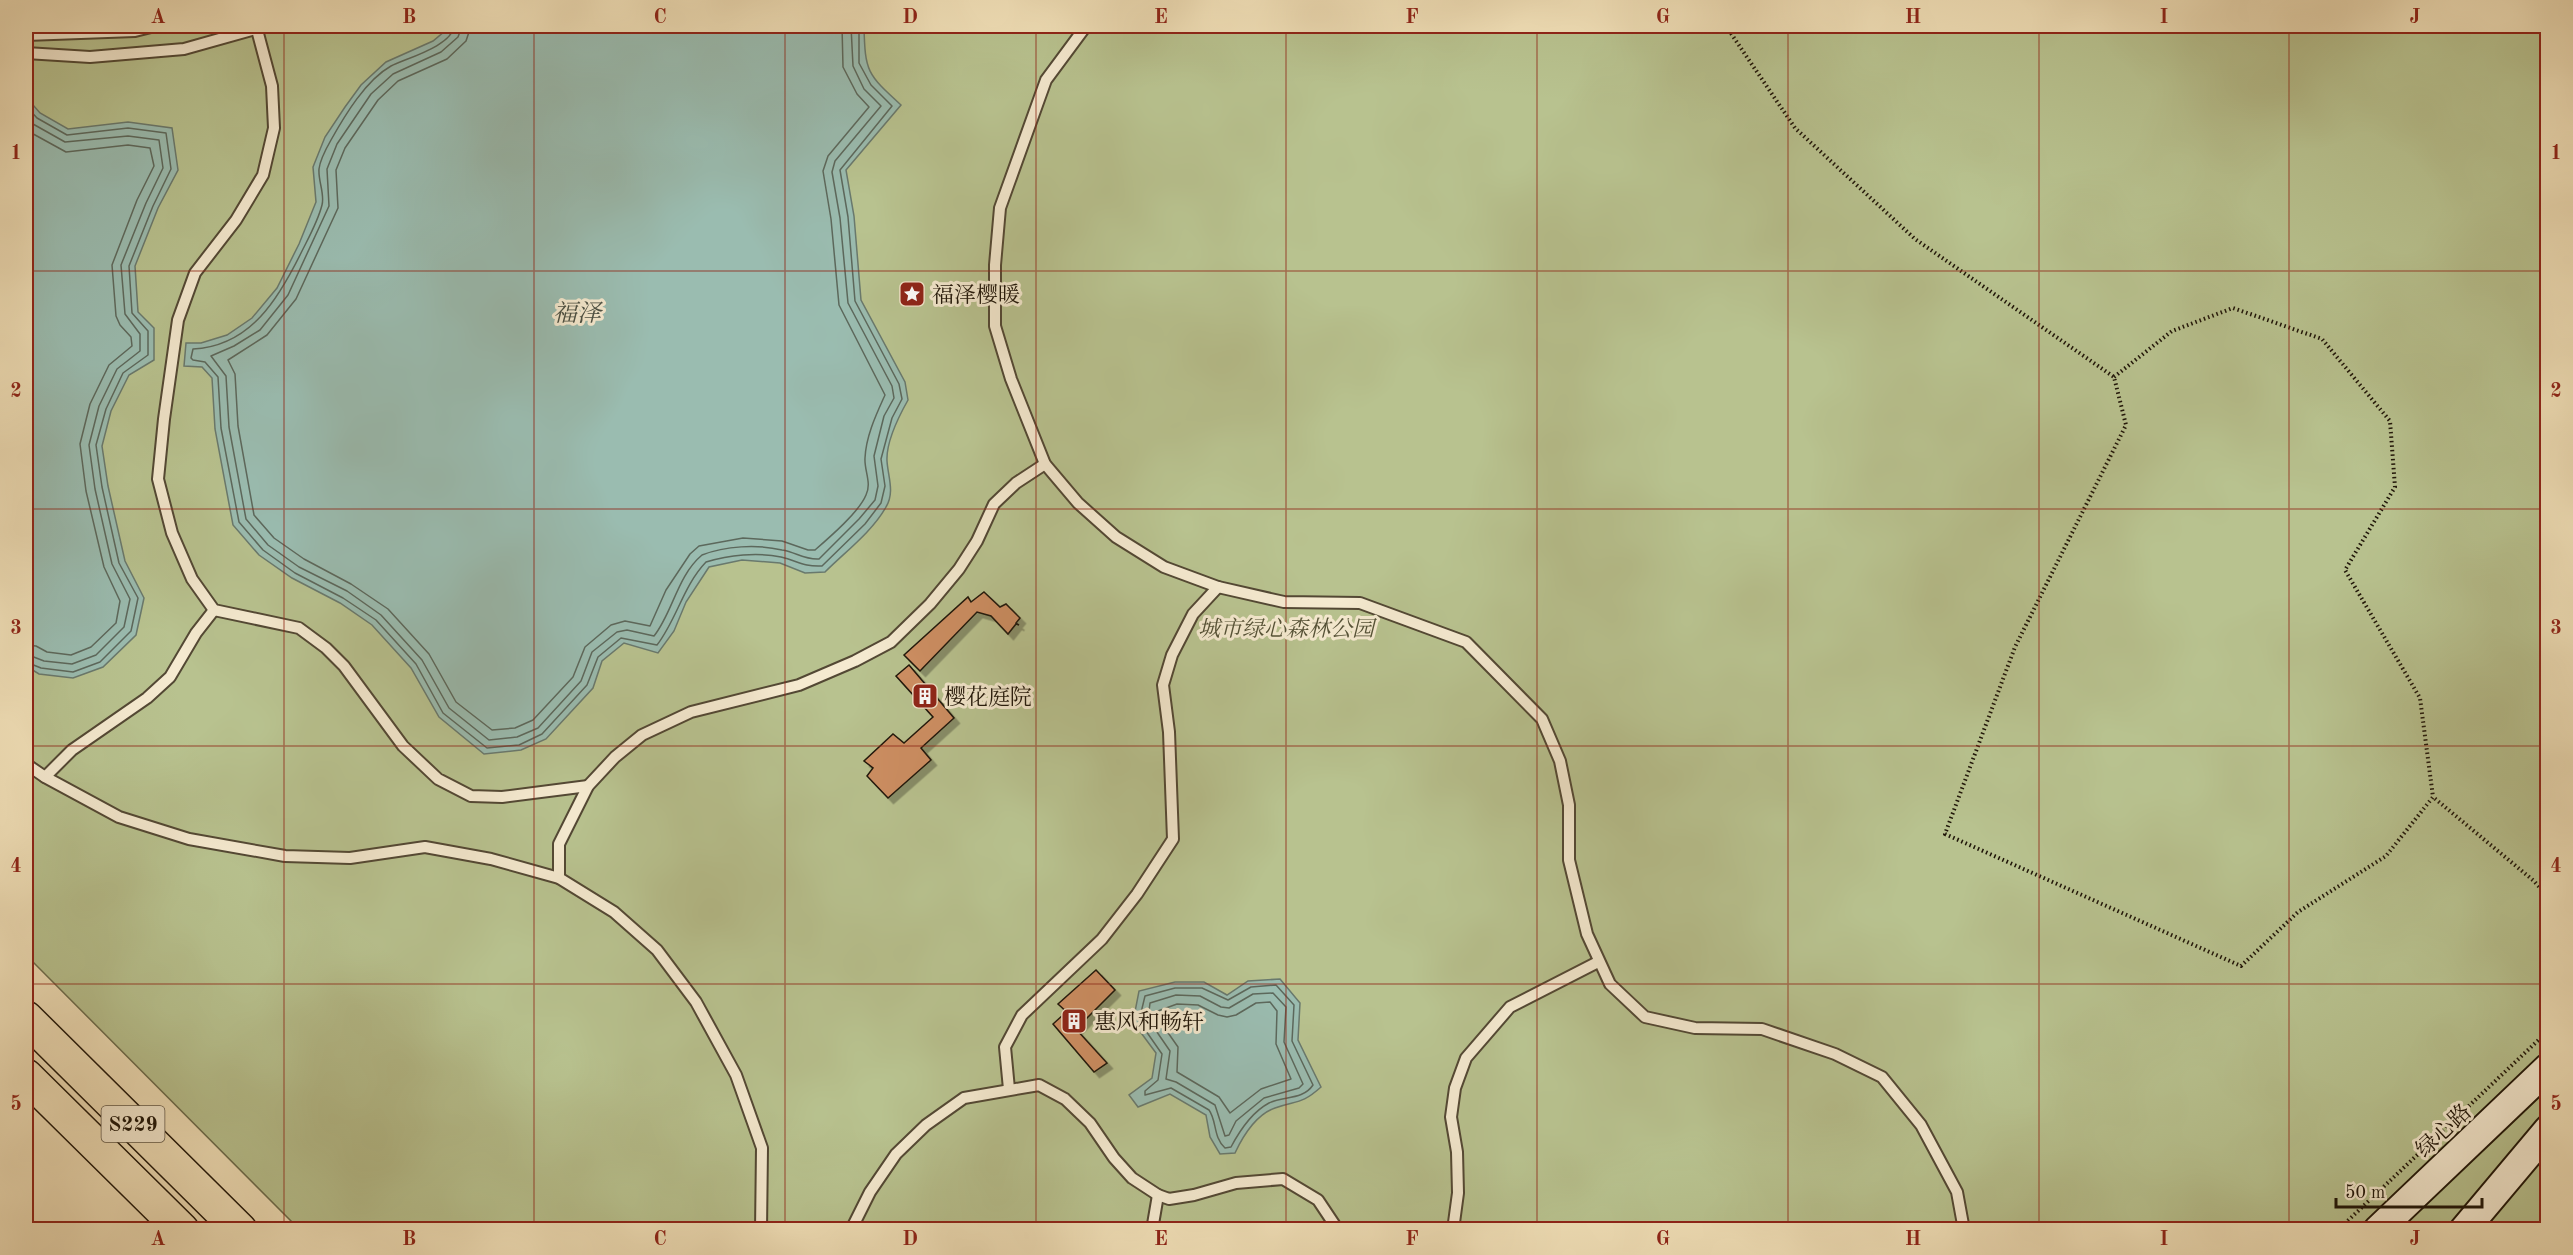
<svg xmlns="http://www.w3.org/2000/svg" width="2573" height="1255" font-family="'Old Standard TT','Noto Serif SC',serif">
<defs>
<filter id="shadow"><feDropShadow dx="5.5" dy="5.5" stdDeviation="0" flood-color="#0004"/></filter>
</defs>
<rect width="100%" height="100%" fill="#f0dfb7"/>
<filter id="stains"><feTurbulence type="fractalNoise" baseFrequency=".00333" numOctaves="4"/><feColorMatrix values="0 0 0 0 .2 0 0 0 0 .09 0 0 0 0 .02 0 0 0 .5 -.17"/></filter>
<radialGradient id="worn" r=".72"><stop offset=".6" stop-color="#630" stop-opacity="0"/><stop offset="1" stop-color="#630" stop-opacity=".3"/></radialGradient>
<path fill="#b8c28f" stroke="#6c6c4c" stroke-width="1.5" d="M26 26H2547V1229H299L26 955Z"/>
<g fill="#9abcb0" stroke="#69796d" stroke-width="1.5">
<path d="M451 26H864C865 72 867 74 901 105L846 170 854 216 861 300 905 382 908 400C899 416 886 443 887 461 888 477 895 492 886 507 872 532 845 552 825 572L805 573 780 563 742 560 709 567 686 602 674 631 658 653 624 643 602 661 593 688 546 739 521 750 484 754 439 717 411 668 372 625 340 603 292 578 259 555 233 525 215 429 212 378 202 367 184 366 186 343H201L227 335 252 318 277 288 299 244 316 202 313 167 325 137 345 107 361 85 386 62 433 41Z"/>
<path d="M26 97 40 113 68 129 128 122 172 128 178 170 158 208 135 266 138 312 154 328V360L129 375 111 411 102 446 108 486 125 561 144 598 136 635 103 667 73 678 39 674 26 666Z"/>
<path d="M1280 979 1300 1003 1298 1040 1321 1087C1301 1105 1297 1100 1275 1108 1255 1115 1243 1136 1235 1153L1220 1154 1210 1137 1206 1115 1170 1094 1138 1107 1129 1095 1152 1078 1156 1053 1133 1022 1139 991 1175 982H1204L1227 995 1248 981Z"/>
</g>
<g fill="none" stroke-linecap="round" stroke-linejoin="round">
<g stroke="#5c685c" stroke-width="1.5">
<path d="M454 26C452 46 407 58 391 66 366 80 345 115 331 140 327 147 320 160 319 169 318 181 325 194 322 205 318 221 309 237 302 251 279 298 251 346 193 349L191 358 193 360 205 362 218 377 221 428 239 522 263 550 295 573 343 598 376 620 416 664 443 713 487 748 519 745 542 734 587 685 598 657 621 638 657 645C677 619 683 586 706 562 729 555 757 552 781 557 798 561 803 567 822 566L865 524 881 503 885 486 881 459 892 418 902 399 899 384 855 301 848 217 840 170 892 106 871 85 859 63V26"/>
<path d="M462 26 458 37 441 52 393 74 371 94 337 144 327 169 329 206 288 295 260 330 234 346 211 356 226 376 229 427 246 519 268 545 299 567 347 591 381 615 422 660 449 708 489 740 517 737 538 728 581 681 592 652 617 632 627 630 654 636C673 612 677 576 702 555 725 546 757 544 782 550 796 552 804 560 819 559L859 519 875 500 878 486 874 456 884 416 894 398 892 386 848 303 840 218 832 172 835 161 881 106 864 89 853 66 851 26"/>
<path d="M471 26 466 41 447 59 398 81 378 100 345 148 336 170 338 208 296 299 267 335 228 360 235 374 238 426 254 515 274 538 304 559 351 584 388 609 429 654 456 702 492 730 515 728 533 720 573 677 585 647 611 625 625 621 650 626 666 590 690 554 699 546 743 538 782 541 808 550H815C830 537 859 512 866 495 872 483 864 470 865 458 866 436 876 415 885 395L839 305 831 219 823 171 828 156 869 107 857 94 843 67 842 26"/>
<path d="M26 106 37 118 67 135 128 128 166 133 171 169 153 206 129 266 132 313 148 331V355L123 373 106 409 96 445 102 487 119 563 138 598 131 631 100 662 73 672 41 668 26 662"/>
<path d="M26 117 33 124 65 142 128 136 159 140 163 168 146 203 121 265 125 314 140 334V351L117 369 99 406 89 445 95 489 112 564 130 599 124 627 96 655 72 664 44 661 26 654"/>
<path d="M26 130 66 152 128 145 150 148 154 166 137 200 112 265 116 316 120 325 131 337 132 346 109 365 90 404 80 444 86 491 104 567 120 601 116 623 91 647 71 655 47 652 36 646 26 645"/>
<path d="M1276 985 1294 1005 1292 1041 1313 1085C1303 1100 1284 1096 1269 1103 1252 1112 1240 1130 1231 1147L1225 1148C1213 1137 1217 1121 1209 1110L1171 1088 1145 1095V1091L1158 1080 1162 1054 1139 1021 1145 996 1175 988H1202L1228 1000 1251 987Z"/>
<path d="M1273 993 1286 1007 1284 1042 1303 1084 1299 1088 1264 1098 1236 1121 1229 1135 1225 1136 1215 1105 1176 1082 1166 1079 1170 1051 1148 1019 1150 1003 1176 995 1200 996 1221 1007 1229 1008 1253 994Z"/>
<path d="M1270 1002 1277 1011 1276 1044 1291 1079 1261 1089 1230 1113 1219 1097 1177 1072 1178 1047 1157 1017 1158 1011 1177 1004 1198 1005 1218 1015 1227 1017 1236 1015 1256 1003Z"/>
</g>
</g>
<g fill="#ce8f63" stroke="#1f1508" stroke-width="1.5" filter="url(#shadow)">
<path d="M984 592 1000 607 1006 604 1020 618 1016 623 1019 625 1016 624 1008 634 991 616 977 612 920 671 904 655 968 597 971 602Z"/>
<path d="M909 665 954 718 921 748 931 760 888 798 867 776 873 768 864 761 893 734 904 743 933 717 896 676Z"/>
<path d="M1096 970 1115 990 1076 1029 1107 1063 1094 1072 1053 1024 1063 1015 1066 1018 1070 1015 1058 1004Z"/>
</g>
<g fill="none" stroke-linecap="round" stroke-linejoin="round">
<g stroke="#534834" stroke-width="14">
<g id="service">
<path d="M256 26 272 86 274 128 263 175 236 220 195 273 178 320 164 419 158 479 172 533 192 579 214 610 299 628 326 648 344 666 403 746 438 779 471 796 502 797 588 786"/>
<path d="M1086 26 1046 80 1000 208 995 265V326L1011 379 1045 464 1078 503 1116 537 1164 567 1218 587 1284 602 1360 603 1466 642 1542 719 1560 761 1569 805V860L1587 934 1610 984 1645 1017 1695 1028 1762 1029 1835 1054 1882 1077 1921 1125 1957 1192 1964 1230"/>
<path d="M26 35 135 31 155 26"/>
<path d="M26 53 90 57 184 49 266 26"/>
<path d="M26 764 45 777 119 817 189 839 285 856 350 858 425 847 491 859 559 878 614 912 657 950 696 1002 736 1075 762 1148 761 1230"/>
<path d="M45 777 72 750 147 698 170 677 196 633 214 610"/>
<path d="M559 878V844L588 786 615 757 642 735 691 712 799 685 855 661 891 642 930 604 959 569 977 541 994 504 1016 483 1045 464"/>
<path d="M1009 1089 1005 1047 1022 1015 1102 939 1137 894 1173 839 1169 732 1163 685 1172 655 1193 614 1218 587"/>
<path d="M851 1230 870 1192 896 1154 926 1125 964 1098 1039 1085 1065 1099 1090 1123 1114 1158 1132 1178 1158 1195 1169 1199 1194 1195 1236 1183 1283 1179 1318 1200 1338 1230"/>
<path d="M1152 1230 1158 1195"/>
<path d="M1453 1230 1458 1193 1457 1152 1451 1117 1455 1088 1466 1058 1510 1007 1598 962"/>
</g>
</g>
<g stroke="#1f1508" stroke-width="32">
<g id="secondary">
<path d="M2378 1230 2548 1068"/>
<path d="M2464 1230 2548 1130"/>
</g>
</g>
<g stroke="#1f1508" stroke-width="36">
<g id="primary">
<path d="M26 1018 240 1230"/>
<path d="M26 1076 182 1230"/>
</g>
</g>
<g stroke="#1f1508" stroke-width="4" stroke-dasharray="1.5 3" stroke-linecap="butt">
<path d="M1734 26 1730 32 1795 128 1915 239 2114 377 2126 425 2015 647 1945 834 2241 966 2298 912 2386 856 2433 797 2534 881 2548 897"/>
<path d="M2114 377 2172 331 2233 308 2322 339 2390 421 2395 487 2345 570 2420 698 2433 797"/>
<path d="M2338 1230 2548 1031"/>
</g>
<use href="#service" stroke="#f5ead0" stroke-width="10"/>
<use href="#secondary" stroke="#f5ead0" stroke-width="28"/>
<use href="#primary" stroke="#f0dfb7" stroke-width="33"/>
</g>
<path fill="none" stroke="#8f2418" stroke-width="1.5" stroke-opacity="0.55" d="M284 26V1230M534 26V1230M785 26V1230M1036 26V1230M1286 26V1230M1537 26V1230M1788 26V1230M2039 26V1230M2289 26V1230M26 271H2548M26 509H2548M26 746H2548M26 984H2548"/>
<defs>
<g id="sight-square" transform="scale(1.35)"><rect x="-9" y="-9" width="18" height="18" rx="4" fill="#8f2418" stroke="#f5ead0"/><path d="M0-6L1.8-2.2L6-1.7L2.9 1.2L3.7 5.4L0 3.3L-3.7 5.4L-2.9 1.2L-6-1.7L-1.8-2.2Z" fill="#fff"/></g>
<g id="building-square" transform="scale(1.35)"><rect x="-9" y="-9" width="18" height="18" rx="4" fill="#8f2418" stroke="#f5ead0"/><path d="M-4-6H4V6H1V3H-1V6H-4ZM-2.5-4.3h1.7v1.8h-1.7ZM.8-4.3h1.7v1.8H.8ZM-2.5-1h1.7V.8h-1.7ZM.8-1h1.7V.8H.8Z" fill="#fff"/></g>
</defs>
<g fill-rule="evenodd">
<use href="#sight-square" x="912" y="294"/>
<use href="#building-square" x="925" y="696"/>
<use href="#building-square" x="1074" y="1021"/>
</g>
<g text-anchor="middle" stroke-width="6" stroke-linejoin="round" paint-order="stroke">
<rect fill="#f5ead0" stroke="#5f5544" stroke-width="1.5" x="101.5" y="1106" width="63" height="36" rx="4.5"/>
<g font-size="21" font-weight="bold" fill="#1f1508">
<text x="133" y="1131">S229</text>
</g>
<g font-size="22" fill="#1f1508" stroke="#f5ead0" text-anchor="start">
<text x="932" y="302">福泽樱暖</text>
<text x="944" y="704">樱花庭院</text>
<text x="1094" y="1029">惠风和畅轩</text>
</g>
<g font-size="22" font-style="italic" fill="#555237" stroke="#f5ead0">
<text x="1286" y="636">城市绿心森林公园</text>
</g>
<g font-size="22" fill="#1f1508" stroke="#f5ead0">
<text transform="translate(2443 1130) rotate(-43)" y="8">绿心路</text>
</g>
<g font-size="24" font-style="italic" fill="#4a4f43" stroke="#f5ead0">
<text x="577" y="321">福泽</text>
</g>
</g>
<rect width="2573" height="1255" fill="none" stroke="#f0dfb7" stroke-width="66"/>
<path d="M2336 1198v9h146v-9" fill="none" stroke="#1f1508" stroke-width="3"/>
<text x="2345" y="1198" font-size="18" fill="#1f1508" stroke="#f5ead0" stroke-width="4.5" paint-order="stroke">50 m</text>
<rect x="33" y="33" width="2507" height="1189" fill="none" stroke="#8f2418" stroke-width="2"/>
<g font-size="20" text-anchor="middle" font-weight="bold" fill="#8f2418">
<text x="158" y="23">A</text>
<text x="409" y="23">B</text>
<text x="660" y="23">C</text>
<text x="910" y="23">D</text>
<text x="1161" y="23">E</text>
<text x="1412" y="23">F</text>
<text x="1663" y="23">G</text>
<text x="1913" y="23">H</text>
<text x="2164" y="23">I</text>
<text x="2415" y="23">J</text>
<text x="16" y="159">1</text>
<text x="2556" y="159">1</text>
<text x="16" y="397">2</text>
<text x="2556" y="397">2</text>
<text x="16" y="634">3</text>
<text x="2556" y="634">3</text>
<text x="16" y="872">4</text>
<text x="2556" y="872">4</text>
<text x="16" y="1110">5</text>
<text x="2556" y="1110">5</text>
<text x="158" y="1245">A</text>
<text x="409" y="1245">B</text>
<text x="660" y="1245">C</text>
<text x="910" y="1245">D</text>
<text x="1161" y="1245">E</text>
<text x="1412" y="1245">F</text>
<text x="1663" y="1245">G</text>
<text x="1913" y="1245">H</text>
<text x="2164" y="1245">I</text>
<text x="2415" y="1245">J</text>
</g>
<rect width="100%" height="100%" filter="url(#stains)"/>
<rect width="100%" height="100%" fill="url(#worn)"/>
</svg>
